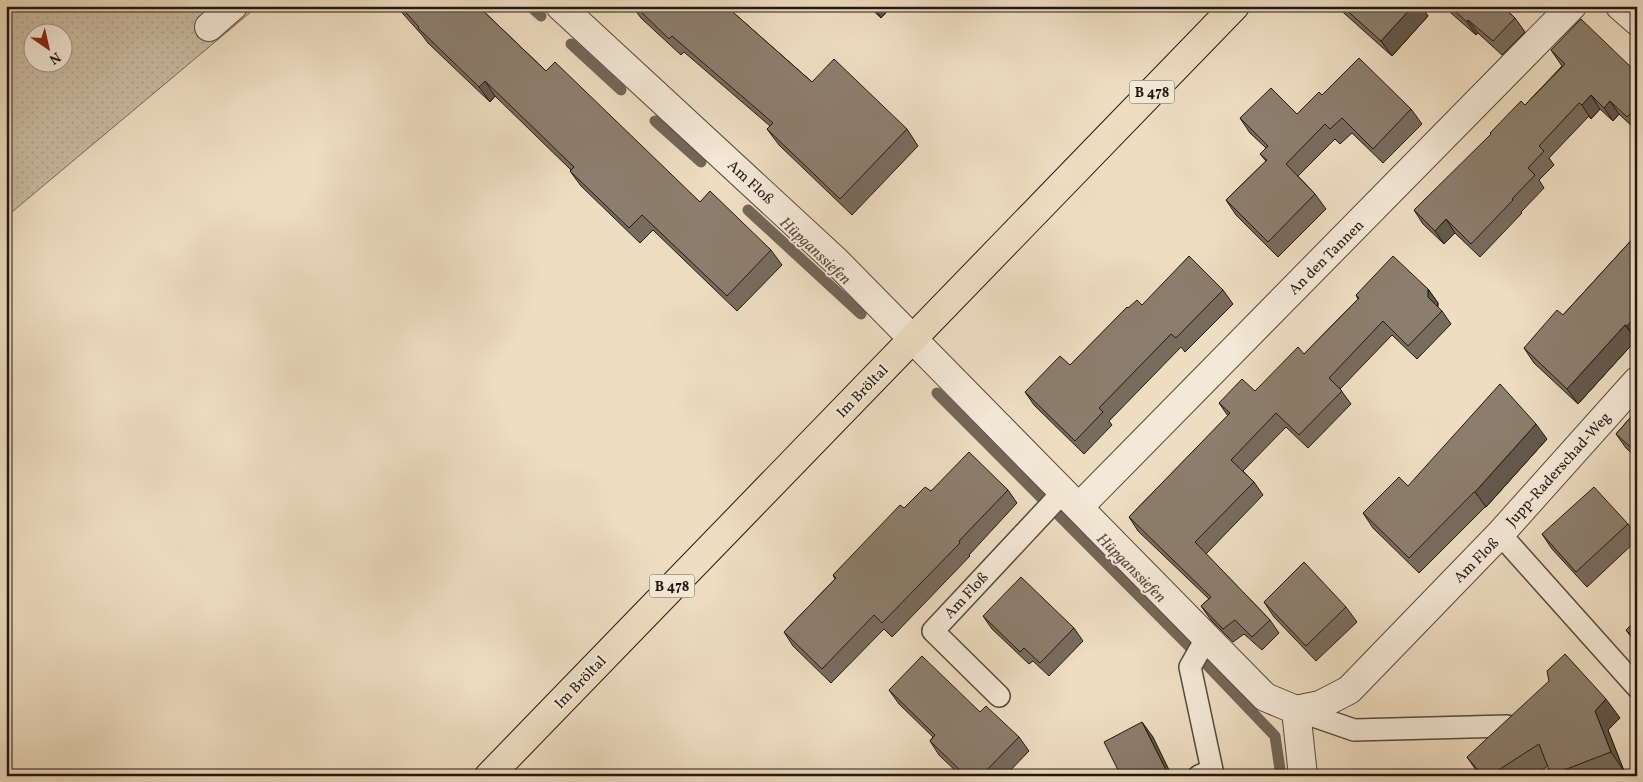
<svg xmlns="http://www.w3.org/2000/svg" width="1643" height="782" font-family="Vollkorn,serif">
<defs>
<pattern id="grass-dots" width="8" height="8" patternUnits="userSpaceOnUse" patternTransform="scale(1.25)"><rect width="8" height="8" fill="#cbbca3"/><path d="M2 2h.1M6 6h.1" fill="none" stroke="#aea18b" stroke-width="1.8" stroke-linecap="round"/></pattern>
</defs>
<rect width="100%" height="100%" fill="#eeddc1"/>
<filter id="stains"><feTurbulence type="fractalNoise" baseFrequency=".004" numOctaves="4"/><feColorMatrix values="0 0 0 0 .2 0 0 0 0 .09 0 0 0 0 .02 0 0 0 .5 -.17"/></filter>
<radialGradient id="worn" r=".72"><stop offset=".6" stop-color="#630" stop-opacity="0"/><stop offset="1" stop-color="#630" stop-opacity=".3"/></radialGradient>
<path fill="url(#grass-dots)" stroke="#766a5a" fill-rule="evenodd" d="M6 6H258L6 217ZM32 32H62V62H32Z"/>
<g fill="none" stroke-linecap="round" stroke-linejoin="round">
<g stroke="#736658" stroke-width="11">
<path d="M530 6 541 16"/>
<path d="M571 44 621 90"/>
<path d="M655 121 701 162"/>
<path d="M748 210 861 314"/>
<path d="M937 393 1190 647 1275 736 1281 776"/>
</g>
<g stroke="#55493e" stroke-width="24">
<g id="lane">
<path d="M1500 534 1637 687"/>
<path d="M999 696 933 631 1063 492"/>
<path d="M1296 710 1354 730 1507 726"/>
<path d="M1199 776 1212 770 1190 667 1207 637"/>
</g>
</g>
<g stroke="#55493e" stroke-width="30">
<g id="street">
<path d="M560 6 836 261 1265 697 1296 710 1303 776"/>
<path d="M1620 6 1637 21"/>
<path d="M209 27 233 6"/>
<path d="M1079 507 1572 6"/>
<path d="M1296 710 1320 705 1349 690 1500 534 1637 381"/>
</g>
</g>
<g stroke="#221812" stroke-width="30">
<path id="primary" d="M489 776 1235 6"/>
</g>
<use href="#lane" stroke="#f4e9d7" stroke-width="21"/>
<use href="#street" stroke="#f4e9d7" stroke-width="28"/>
<use href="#primary" stroke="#eeddc1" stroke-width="28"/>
</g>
<g fill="#786c5e" stroke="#221812">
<path d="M396 6H478L546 71 700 202 771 250 782 265 737 311 653 230 640 243 581 186 570 171 571 170 495 96 490 102 428 43 422 35Z"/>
<path d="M632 6H728L727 7 812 82 907 129 918 146 852 215 779 145 767 129 770 126 684 52 681 55 641 18Z"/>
<path d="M868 6H892L881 18Z"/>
<path d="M1336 6H1421L1428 16 1392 56Z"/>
<path d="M1443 6H1502L1515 18 1525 32 1502 55 1478 33 1476 35Z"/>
<path d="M1551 50 1636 72 1637 71V129L1636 130 1619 114 1613 121 1600 109 1591 119 1589 116 1549 158 1554 165 1539 180 1544 188 1521 212 1522 213 1480 257 1455 233 1444 244 1423 224 1414 210 1525 105 1562 66Z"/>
<path d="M1322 95 1411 109 1422 124 1383 163 1352 133 1340 144 1335 139 1298 176 1315 194 1326 209 1278 257 1236 215 1226 200 1266 161 1260 154 1266 148 1250 133 1240 118 1297 114Z"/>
<path d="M1637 234V341L1636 340 1578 404 1534 363 1524 348 1563 315Z"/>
<path d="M1428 289 1438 303V307L1442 311 1451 324 1417 359 1392 335 1340 389 1351 404 1308 448 1286 427 1243 471 1254 482 1263 495 1206 554 1270 620 1279 633 1262 650 1244 634 1233 642 1211 620 1201 606 1209 599 1138 531 1129 517 1228 416 1219 403 1255 391 1304 354 1358 299 1356 295Z"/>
<path d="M1223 290 1233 304 1185 352 1181 347 1109 421 1112 425 1084 454 1034 405 1025 392 1070 365 1128 308 1142 305Z"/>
<path d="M1637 410V458L1626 448 1616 434Z"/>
<path d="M1547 439 1486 507H1485L1419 573 1373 528 1363 513 1408 486Z"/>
<path d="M1008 490 1017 503 969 555 970 556 892 637 884 629 831 683 793 646 784 632 835 579 833 575 904 508 931 491Z"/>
<path d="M1628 524 1637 536V540L1587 587 1552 549 1542 534Z"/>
<path d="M1264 602 1346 607 1357 622 1316 661 1274 617Z"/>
<path d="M983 616 1074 628 1083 641 1049 676 1033 661 1029 664 992 629Z"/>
<path d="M1637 619V645L1626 630Z"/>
<path d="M889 690 980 712 1019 737 1029 751 1005 776H961L939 755 930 741 933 737 899 704Z"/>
<path d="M1620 718 1608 730 1624 771 1612 776H1552L1548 766 1533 776H1480L1467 757Z"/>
</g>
<g fill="#62584c" stroke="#221812">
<path d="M873 6H892L881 18Z"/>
<path d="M1413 6H1421L1428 16 1392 56 1381 41Z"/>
<path d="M1468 20 1478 33 1476 35 1467 22Z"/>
<path d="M485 81 495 96 490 102 479 87Z"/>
<path d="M1591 95 1600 109 1591 119 1582 105Z"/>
<path d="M1610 101 1619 114 1613 121 1604 108Z"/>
<path d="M1446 219 1455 233 1444 244 1435 231Z"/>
<path d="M1428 289 1438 303 1437 311 1428 297Z"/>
<path d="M1637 315V340L1627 326Z"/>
<path d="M1625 325 1636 340 1578 404 1567 389Z"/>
<path d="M1536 424 1547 439 1486 507 1475 492Z"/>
<path d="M1606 699 1620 718 1608 730 1624 771 1611 752 1595 711Z"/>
<path d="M1142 722 1153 737 1172 776H1169Z"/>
</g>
<g fill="#8c7e6d" stroke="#221812">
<path d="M400 6H478L546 71 555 62 700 202 710 191 771 250 727 296 642 215 629 228 570 171 574 167 485 81 479 87 418 28 419 27Z"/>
<path d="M635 6H726L812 82 834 59 907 129 840 199 767 129 773 123 672 36 669 39Z"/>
<path d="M1342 6H1413L1381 41Z"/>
<path d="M1449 6H1502L1515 18 1493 41 1468 20 1467 22Z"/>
<path d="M1581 19 1636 72 1637 71V115L1633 111 1627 117 1610 101 1604 108 1591 95 1582 105 1579 103 1539 146 1544 151 1528 168 1535 175 1512 199 1513 200 1471 244 1446 219 1435 231 1414 210 1491 134 1490 133 1521 101 1525 105 1565 64 1551 50Z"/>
<path d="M1359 58 1411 109 1373 149 1342 118 1330 129 1325 124 1286 164 1315 194 1268 242 1226 200 1267 160 1260 154 1268 146 1240 118 1271 88 1297 114 1319 92 1322 95Z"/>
<path d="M1637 234V315L1627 326 1625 325 1567 389 1524 348 1557 310 1563 315Z"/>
<path d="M1189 256 1223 290 1176 338 1171 334 1099 408 1103 412 1075 441 1025 392 1060 356 1070 365 1127 307 1128 308 1137 300 1142 305Z"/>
<path d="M1393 256 1428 289V297L1442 311 1408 346 1383 321 1329 378 1342 391 1299 435 1276 413 1231 460 1254 482 1195 542 1270 620 1252 637 1235 620 1223 629 1201 606 1211 597 1129 517 1230 413 1219 403 1242 379 1255 391 1298 347 1304 354 1359 298 1356 295Z"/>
<path d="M1500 384 1536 424 1475 492H1474L1409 558 1363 513 1399 477 1408 486Z"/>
<path d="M1637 410V453L1616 434Z"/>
<path d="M969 452 1008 490 959 541 960 543 882 623 874 615 822 669 784 632 836 578 833 575 900 505 904 508 925 487 931 491Z"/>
<path d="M1594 487 1628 524 1576 572 1542 534Z"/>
<path d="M1304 562 1346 607 1306 646 1264 602Z"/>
<path d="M1021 577 1074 628 1040 663 1024 648 1020 652 983 616Z"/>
<path d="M1637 619V641L1626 630Z"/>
<path d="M1565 654 1606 699 1595 711 1611 752 1551 775 1539 744 1489 776H1483L1467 757 1549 681 1547 671Z"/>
<path d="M922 656 980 712 986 706 1019 737 981 776H966L930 741 935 735 889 690Z"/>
<path d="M1142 722 1169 776H1121L1104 742Z"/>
</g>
<g text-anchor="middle" stroke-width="4" stroke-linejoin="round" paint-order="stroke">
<g fill="#f4e9d7" stroke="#61574d" stroke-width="1">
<rect x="1129.5" y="80.5" width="45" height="23" rx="4"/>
<rect x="649.5" y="574.5" width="45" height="23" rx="4"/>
</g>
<g font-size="14" font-weight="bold" fill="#221812">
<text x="1152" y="97">B 478</text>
<text x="672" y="591">B 478</text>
</g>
<g font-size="15" fill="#221812" stroke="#f4e9d7">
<text transform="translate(751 182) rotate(43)" y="5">Am Floß</text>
<text transform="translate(1326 257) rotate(-45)" y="5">An den Tannen</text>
<text transform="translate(862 391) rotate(-46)" y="5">Im Bröltal</text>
<text transform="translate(1558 469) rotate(-48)" y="5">Jupp-Raderschad-Weg</text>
<text transform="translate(1476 560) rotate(-45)" y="5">Am Floß</text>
<text transform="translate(966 595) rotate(-47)" y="5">Am Floß</text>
<text transform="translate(580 682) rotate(-46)" y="5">Im Bröltal</text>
</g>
<g font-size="16" font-style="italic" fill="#584c40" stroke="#f4e9d7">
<text transform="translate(816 250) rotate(43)" y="6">Hüpganssiefen</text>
<text transform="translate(1132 567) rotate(45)" y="6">Hüpganssiefen</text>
</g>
</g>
<rect width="1643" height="782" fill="none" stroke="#eeddc1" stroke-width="25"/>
<rect x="8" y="8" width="1628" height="767" fill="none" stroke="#221812" stroke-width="2.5"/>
<rect x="12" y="12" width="1618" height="757" fill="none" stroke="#221812"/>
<g transform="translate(48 48) rotate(146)"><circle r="24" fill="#f4e9d7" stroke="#a09588"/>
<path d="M0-4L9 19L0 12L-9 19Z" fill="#8f2418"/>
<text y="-8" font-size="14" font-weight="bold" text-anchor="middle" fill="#221812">N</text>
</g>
<rect width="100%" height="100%" filter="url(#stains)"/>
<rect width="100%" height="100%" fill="url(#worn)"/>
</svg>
